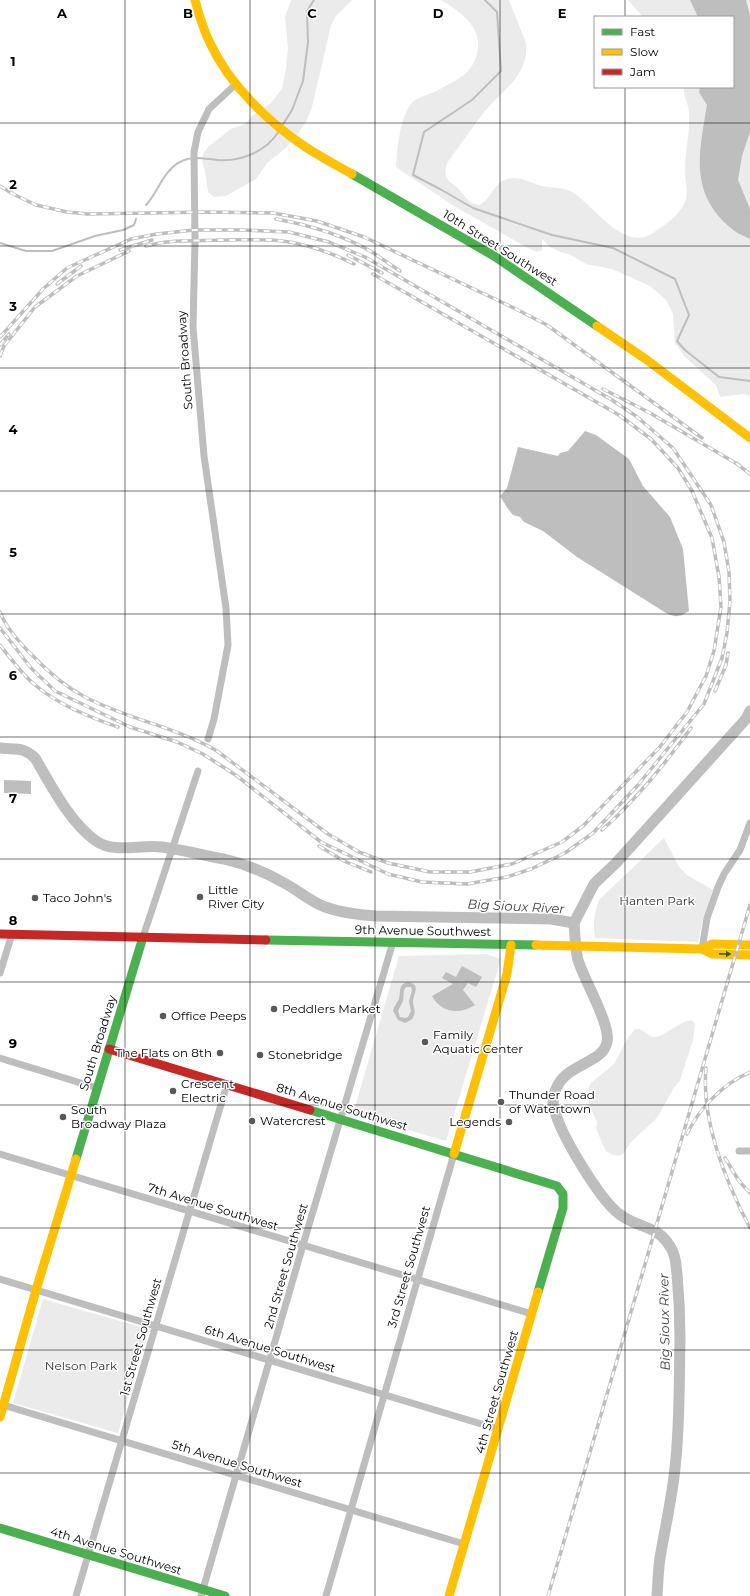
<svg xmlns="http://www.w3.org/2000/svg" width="750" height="1596" font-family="Montserrat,sans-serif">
<rect width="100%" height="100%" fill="#fff"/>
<g fill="#ebebeb">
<path d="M291 0H352L336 16 331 25 312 107 307 120 298 134 286 148 268 162 256 179 226 196 214 197 208 192 205 171 202 161 203 154 208 147 231 129 245 124 252 116 271 103 282 89 286 67 288 49 285 17Z"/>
<path d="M441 0H509L526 43C529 75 503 90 485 111 475 123 467 136 458 148 452 156 443 165 446 175 447 182 454 184 458 188 464 195 469 204 479 205 491 200 494 182 507 179 520 175 530 183 542 186 552 188 563 187 572 192 592 204 618 244 645 237 651 235 657 230 663 226 672 220 683 210 686 199 688 189 685 181 685 171 685 152 690 133 689 114 689 105 683 96 684 87H733V17H643L628 0H750V396L744 394 720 397 716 385 685 357 675 343 673 314 666 300 650 286 612 269 586 264 571 255 561 252 550 247 542 239V250L537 252 528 248 454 206 396 167C397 149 400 118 411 104 417 96 431 95 440 89 449 84 462 78 468 71 474 64 477 57 478 48 480 25 459 11 441 0Z"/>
<path d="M664 838 679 867 687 875 713 890 704 915 698 942 595 938C593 925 594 913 599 900Z"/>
<path d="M486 954 501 959 446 1141 353 1114 399 956Z"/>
<path d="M692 1020 695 1024 693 1040 680 1080 673 1089 660 1113 655 1120 631 1142 623 1154 618 1156 613 1155 606 1151 602 1143 596 1128 597 1122 587 1100V1092L591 1083 614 1064 628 1038 635 1029C645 1028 647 1037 655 1037 665 1036 678 1022 692 1020Z"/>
<path d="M43 1299 148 1329 118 1433 13 1403Z"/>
</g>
<g fill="#bebebe" fill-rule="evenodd">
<path d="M690 0H746L750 16V132L742 156 738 180 750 209V239C744 236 736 233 731 228 689 193 699 153 707 105L699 92 700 87H733V17H698Z"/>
<path d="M585 431 596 435 629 459 643 486 670 517 683 549 689 611C679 617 677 618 666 613L577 557 543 531 524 522 520 517 513 515 508 509 500 496 507 488 518 447 558 456 560 453 568 451Z"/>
<path d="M4 780 31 781V794L4 793Z"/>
<path d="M462 966 482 977 476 987 468 983 463 990 475 1005C460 1015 441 1013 432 996L453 984 442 978 446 972 456 977Z"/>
<path d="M408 982C422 985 413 993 413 1001 413 1009 418 1012 411 1020L405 1023 398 1020 393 1011C394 1006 397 1003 399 999 401 991 398 984 408 982ZM406 987H411L412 990 409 1001 411 1011 408 1017 405 1018 400 1017 398 1011 403 1001 404 990Z"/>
</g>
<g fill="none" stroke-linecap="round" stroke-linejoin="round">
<g stroke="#bebebe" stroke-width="2">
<path d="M485 0 497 12 501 71 472 100 424 132 413 175 440 189 473 208 552 235 613 248 675 279 689 315 677 341 685 350 719 377 750 381"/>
<path d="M282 126 292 110 303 81 308 42 307 11 314 0"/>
<path d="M146 205C158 192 164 170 180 162 192 155 205 159 217 160 240 162 266 152 279 131"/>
<path d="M0 243 26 251H52L95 236 123 230 134 225 136 219"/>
</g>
<g stroke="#bebebe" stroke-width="11">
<path d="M0 748C15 750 23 746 35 758 51 785 70 823 96 841 115 854 140 844 162 847 183 850 203 855 224 859 246 864 267 873 286 884 299 891 311 902 325 907 342 913 359 915 376 916L551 919 574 923"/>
<path d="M574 923C575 935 575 948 578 960 584 980 611 1025 607 1042 603 1064 566 1063 556 1089 553 1095 552 1101 554 1108 559 1132 601 1203 622 1216 641 1229 658 1225 671 1248 676 1256 676 1265 677 1274 679 1296 680 1317 680 1339 679 1382 680 1425 675 1468 672 1498 665 1528 660 1558 658 1571 658 1583 657 1596"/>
<path d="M574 923 594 884 616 863 746 719 750 711"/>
</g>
<g stroke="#bebebe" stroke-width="7">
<path d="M208 739 214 719 228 645 226 608 204 456 193 327 195 241 194 152 198 132 209 109 236 84"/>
<path d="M143 937 198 771"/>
<path d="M702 949 707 918 718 887 724 874 740 850 750 823"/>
<path d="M0 973 12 934"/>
<path d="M0 1058 97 1088"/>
<path d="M739 1151H750"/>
<path d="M0 1154 532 1314"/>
<path d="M0 1279 498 1429"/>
<path d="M0 1404 464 1544"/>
<path d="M76 1596 227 1084"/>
<path d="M201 1596 303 1245 393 942"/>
<path d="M326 1596 454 1154"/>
</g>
<g stroke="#4caf50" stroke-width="9">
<path d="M352 174 494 256 597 326"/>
<path d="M266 940 536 945"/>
<path d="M310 1110 557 1186 563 1194V1208L538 1292"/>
<path d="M76 1159 143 937"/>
<path d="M0 1528 225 1596"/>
</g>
<g stroke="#ffc107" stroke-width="9">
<path d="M195 0C199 15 203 29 210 43 229 84 267 121 304 146 319 156 336 165 352 174"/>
<path d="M597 326 647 360 750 438"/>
<path d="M536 945 702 949 712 954 750 955"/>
<path d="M702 949 712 944 750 945"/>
<path d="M454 1154 507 974 511 945"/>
<path d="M0 1417 36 1290 76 1159"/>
<path d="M449 1596 538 1292"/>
</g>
<g stroke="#c62828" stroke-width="9">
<path d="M0 934 266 940"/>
<path d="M109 1049 310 1110"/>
</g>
<g stroke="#bebebe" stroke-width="3.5">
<g id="rail">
<path d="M0 186 13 194 36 205 67 212 88 214 207 212 273 213 317 221 364 237 516 309 547 325 702 438"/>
<path d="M276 219C309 225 343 235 372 252 381 258 391 265 400 271"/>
<path d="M146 246C171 239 200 241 225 240 249 240 276 238 299 244 318 248 336 255 354 264"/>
<path d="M120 250 152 240"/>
<path d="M348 255 382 273"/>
<path d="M57 284 81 266"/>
<path d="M0 337 43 289 67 268 131 239 157 234 194 230H242L289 232 329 242 365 257 612 400 636 416 673 448 711 505 724 542 729 572 730 601 727 633 722 658 704 704 638 785 593 833 565 853 531 869 507 877 467 884 422 882 388 874 321 842 237 776 203 754 177 742 130 727 55 691 31 668 0 628"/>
<path d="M0 345 9 334"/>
<path d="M0 356 4 346 35 307 77 276 129 251"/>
<path d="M603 389 650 413 739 465"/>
<path d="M736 463 750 474"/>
<path d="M0 612C6 628 19 642 31 654 47 671 64 686 85 697 127 719 176 727 217 751L328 834 359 852 388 863 430 872H470L512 864 562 842 583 826 659 748 687 712 706 676 714 651 721 607 719 577 712 538 692 491 678 468 651 439 619 415 373 274"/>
<path d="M0 645C11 659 22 674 35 685 59 705 89 717 118 727"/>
<path d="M715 691 726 665 728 653"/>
<path d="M602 830C636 800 665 764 691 728"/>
<path d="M319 846 344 861 371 872"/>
<path d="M706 1068C701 1121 726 1182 750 1228"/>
<path d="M687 1134C700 1107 723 1084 750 1072"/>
<path d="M725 1158 739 1181 750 1193"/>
<path d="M548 1596 750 905"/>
</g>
</g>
<use href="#rail" stroke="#fff" stroke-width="2" stroke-dasharray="6" stroke-linecap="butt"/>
</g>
<defs><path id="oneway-solid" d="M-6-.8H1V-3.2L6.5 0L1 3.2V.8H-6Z"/></defs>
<use fill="#2a602c" href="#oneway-solid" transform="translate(725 954) rotate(1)"/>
<path fill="none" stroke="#000" stroke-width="1" stroke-opacity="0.55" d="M125 0V1596M250 0V1596M375 0V1596M500 0V1596M625 0V17M625 87V1596M0 123H750M0 246H750M0 368H750M0 491H750M0 614H750M0 737H750M0 859H750M0 982H750M0 1105H750M0 1228H750M0 1350H750M0 1473H750"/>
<g fill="#595959" stroke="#fff" stroke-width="1.5">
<circle cx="200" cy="897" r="4"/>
<circle cx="35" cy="898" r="4"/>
<circle cx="274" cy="1009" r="4"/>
<circle cx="163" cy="1016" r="4"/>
<circle cx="425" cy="1042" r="4"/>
<circle cx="220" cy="1053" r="4"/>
<circle cx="260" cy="1055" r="4"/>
<circle cx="173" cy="1091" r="4"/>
<circle cx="501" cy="1102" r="4"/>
<circle cx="63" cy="1117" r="4"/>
<circle cx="252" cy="1121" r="4"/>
<circle cx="509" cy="1122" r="4"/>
</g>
<g text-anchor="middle" stroke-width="3" stroke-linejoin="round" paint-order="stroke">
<g font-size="12" fill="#000" stroke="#fff">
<text transform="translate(500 248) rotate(32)" y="4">10th Street Southwest</text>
<text transform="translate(185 360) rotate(-94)" y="4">South Broadway</text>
<text transform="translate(423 931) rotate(1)" y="4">9th Avenue Southwest</text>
<text transform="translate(98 1043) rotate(-73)" y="4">South Broadway</text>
<text transform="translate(342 1107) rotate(17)" y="4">8th Avenue Southwest</text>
<text transform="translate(213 1207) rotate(17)" y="4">7th Avenue Southwest</text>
<text transform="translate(286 1266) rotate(-74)" y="4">2nd Street Southwest</text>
<text transform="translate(409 1267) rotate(-74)" y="4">3rd Street Southwest</text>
<text transform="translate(141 1337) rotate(-74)" y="4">1st Street Southwest</text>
<text transform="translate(270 1349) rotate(17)" y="4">6th Avenue Southwest</text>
<text transform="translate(497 1392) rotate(-74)" y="4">4th Street Southwest</text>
<text transform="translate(237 1464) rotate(17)" y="4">5th Avenue Southwest</text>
<text transform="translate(116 1551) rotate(17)" y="4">4th Avenue Southwest</text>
</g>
<g font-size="12" fill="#000" stroke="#fff" text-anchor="start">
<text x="208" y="894">Little<tspan x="208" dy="14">River City</tspan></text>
<text x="43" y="902">Taco John's</text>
<text x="282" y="1013">Peddlers Market</text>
<text x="171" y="1020">Office Peeps</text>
<text x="433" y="1039">Family<tspan x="433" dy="14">Aquatic Center</tspan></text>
<text x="212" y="1057" text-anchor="end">The Flats on 8th</text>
<text x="268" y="1059">Stonebridge</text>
<text x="181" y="1088">Crescent<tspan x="181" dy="14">Electric</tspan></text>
<text x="509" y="1099">Thunder Road<tspan x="509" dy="14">of Watertown</tspan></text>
<text x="71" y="1114">South<tspan x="71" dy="14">Broadway Plaza</tspan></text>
<text x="260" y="1125">Watercrest</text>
<text x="501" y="1126" text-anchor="end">Legends</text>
</g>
<g font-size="12" fill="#323232" stroke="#fff">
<text x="657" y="905">Hanten Park</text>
<text x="81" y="1370">Nelson Park</text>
</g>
<g font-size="13" font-style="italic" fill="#434343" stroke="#fff">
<text transform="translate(516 906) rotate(3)" y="5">Big Sioux River</text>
<text transform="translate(664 1322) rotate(-91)" y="5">Big Sioux River</text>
</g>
</g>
<g font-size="13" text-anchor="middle" font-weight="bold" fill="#000" stroke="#fff" stroke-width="3" stroke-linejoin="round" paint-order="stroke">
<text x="62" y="18">A</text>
<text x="188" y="18">B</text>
<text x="312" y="18">C</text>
<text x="438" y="18">D</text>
<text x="562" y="18">E</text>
<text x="13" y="66">1</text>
<text x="13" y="189">2</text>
<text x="13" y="311">3</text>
<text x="13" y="434">4</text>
<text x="13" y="557">5</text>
<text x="13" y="680">6</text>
<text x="13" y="803">7</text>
<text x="13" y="925">8</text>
<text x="13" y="1048">9</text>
</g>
<rect x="594" y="16" width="140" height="72" fill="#ffffff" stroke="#999999"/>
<rect x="602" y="29" width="20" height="6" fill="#4caf50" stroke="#999999"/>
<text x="630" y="36" font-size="12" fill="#000000">Fast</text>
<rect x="602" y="49" width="20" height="6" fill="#ffc107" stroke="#999999"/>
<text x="630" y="56" font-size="12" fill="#000000">Slow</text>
<rect x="602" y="69" width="20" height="6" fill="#c62828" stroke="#999999"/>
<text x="630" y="76" font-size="12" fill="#000000">Jam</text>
</svg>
